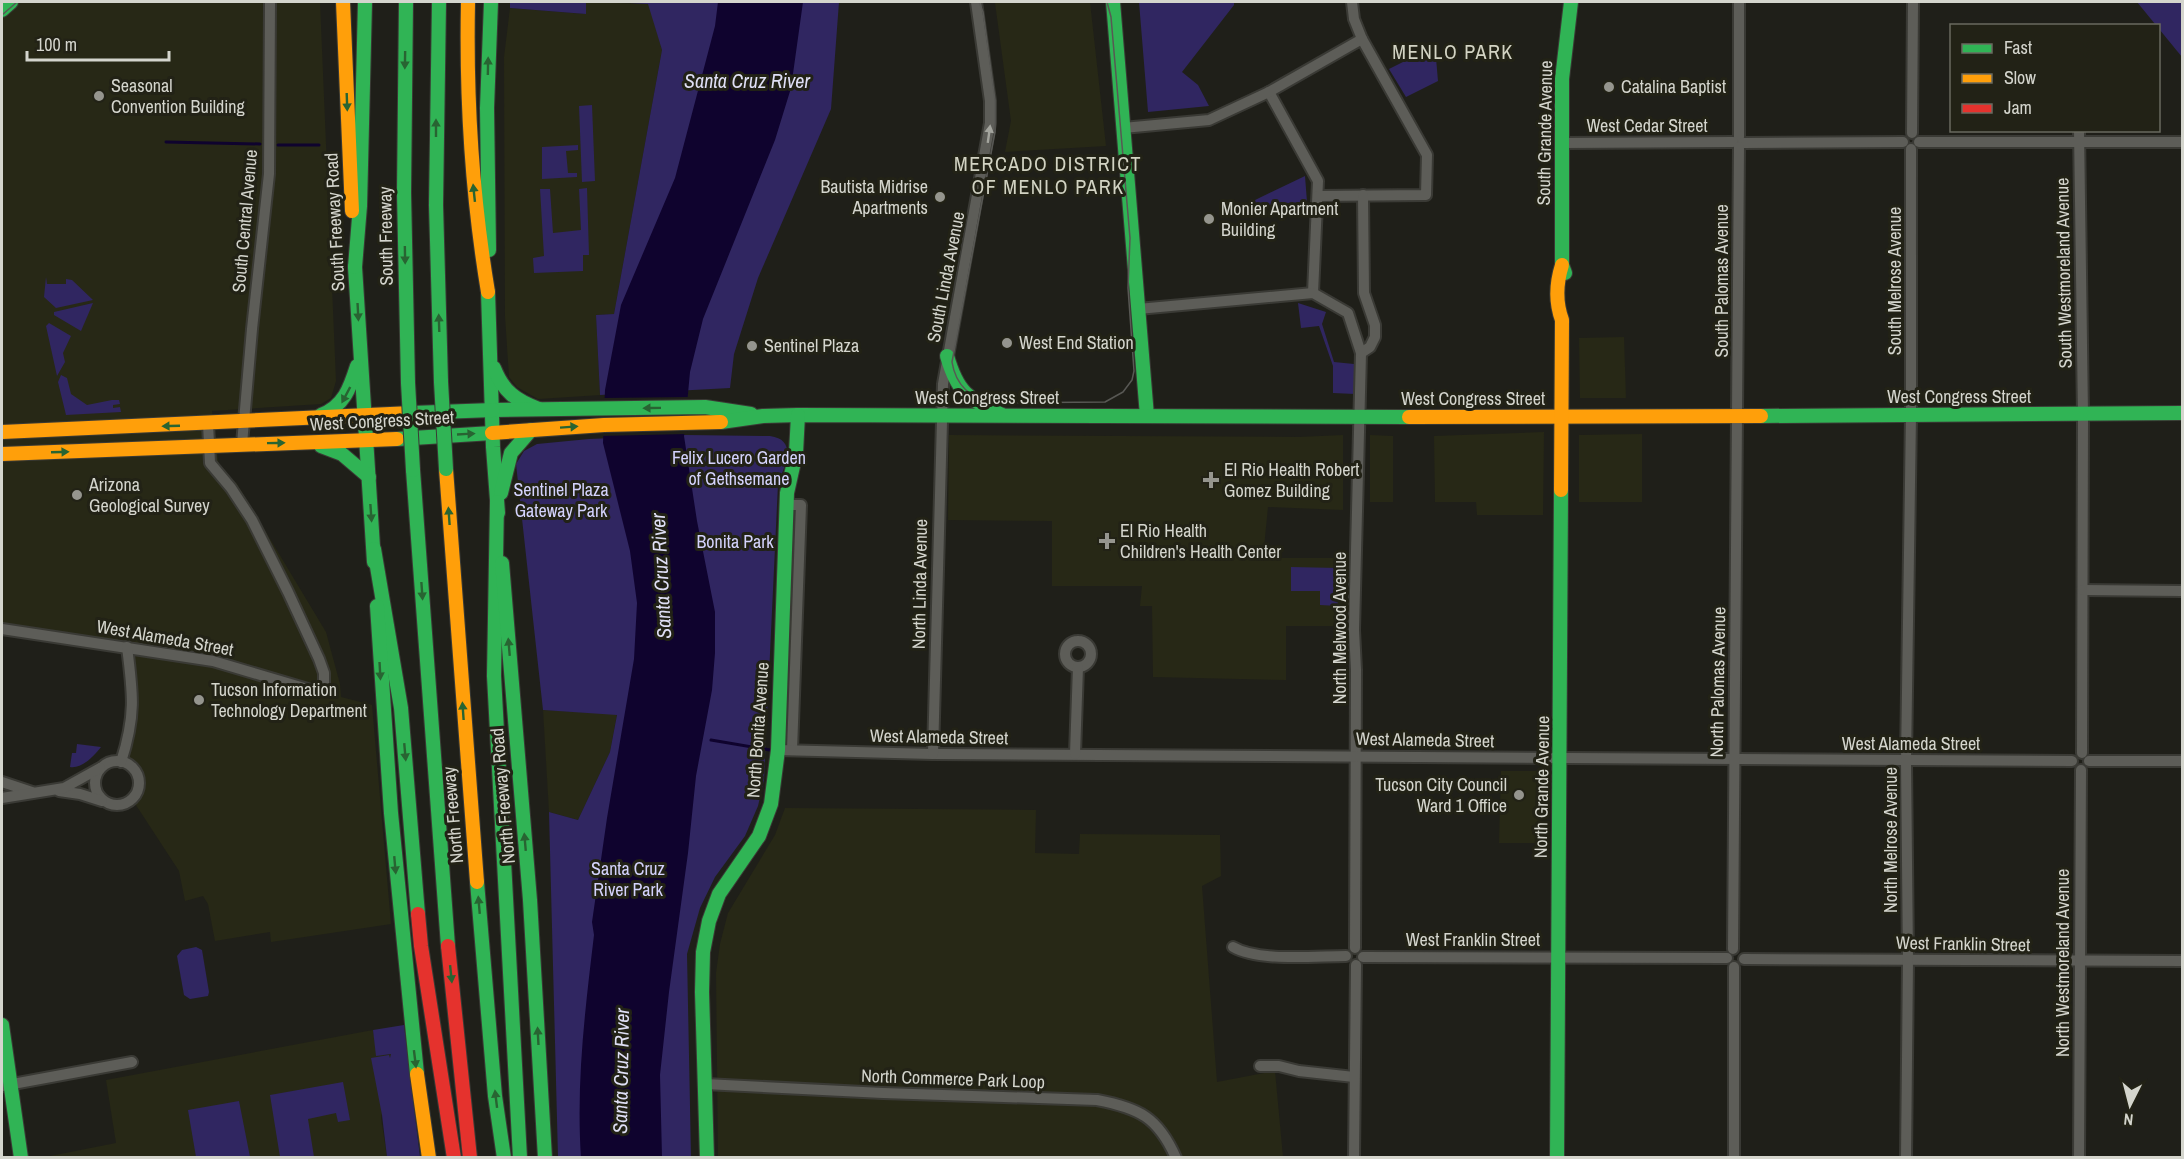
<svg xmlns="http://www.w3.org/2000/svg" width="2184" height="1159" font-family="'Archivo Narrow',sans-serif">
<rect width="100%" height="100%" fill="#1f1f19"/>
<g fill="#272816">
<path d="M2 2H320L336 381 331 398 321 404 212 411 219 466 237 484 326 632 340 684 341 697 372 705 391 924 271 942 270 932 215 941 208 904 203 896 185 901 179 871 132 799 139 786 136 772 125 762 131 723 127 648 2 629Z"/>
<path d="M586 2 649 4 662 50 614 314 596 315 600 395 538 399 517 387 509 377 505 316 504 57 510 8 585 14Z"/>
<path d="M1021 2H1090L1106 146 1005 152 1011 121 995 3Z"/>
<path d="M1624 337 1626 398H1580L1579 338Z"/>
<path d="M1544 432 1543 515H1477L1476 502H1435L1434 436Z"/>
<path d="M1642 434V502H1579V435Z"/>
<path d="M949 435 1299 437 1343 435V510L1268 507 1263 558H1342V626H1286V680L1153 677 1152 606H1140L1142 586H1052V521L948 520Z"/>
<path d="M1370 435 1393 436V502H1370Z"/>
<path d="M543 710 617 714 610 752 578 820 549 812Z"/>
<path d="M1501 771H1541L1540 843H1499Z"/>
<path d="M785 808 1036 810 1035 853 1079 854 1080 834 1220 835 1221 876 1202 886 1217 1082 1275 1071 1283 1157 718 1158 716 973 720 944 728 913 775 835Z"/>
<path d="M373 1030 377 1055 391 1054 381 1118 387 1157 40 1158 116 1143 106 1080Z"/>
</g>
<g fill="#302661">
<path d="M510 2H586V14L510 8Z"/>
<path d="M612 2H839L831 109 758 278 734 354 730 388 600 395 596 315 614 314 662 50 648 4Z"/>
<path d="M1139 2H1234V5L1182 72 1198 85 1209 106 1148 112Z"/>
<path d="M2137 2H2182V57Z"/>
<path d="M1436 58 1438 81 1406 97 1389 69 1409 59Z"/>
<path d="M592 105 595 181 582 182 579 106Z"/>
<path d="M578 145V150L566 151 568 173H577V177L542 179V147Z"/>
<path d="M1305 176 1307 202 1255 206 1253 201Z"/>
<path d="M587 188 589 255H583V271L534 273 533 258 544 256 540 189H550L553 233 581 230 579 189Z"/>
<path d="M46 277 47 284H66V279L72 280 93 300 56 308 44 297Z"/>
<path d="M93 303 81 331 54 315V312Z"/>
<path d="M1298 303 1326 312 1322 324 1334 362 1354 364 1355 394 1333 393V366L1319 326 1301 328Z"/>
<path d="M49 323 71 336 63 353 65 362 57 376 46 326Z"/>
<path d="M61 375 67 378 71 394 87 405 112 400H119L120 404 113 405V408L120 407 121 412 66 415 58 382Z"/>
<path d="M686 435 770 436C799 440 784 467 778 484L764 780 758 806 745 836 715 877 700 908 687 954 691 1157H558L549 812 578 820 610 752 617 715 543 710 516 464 524 451 537 444 589 439Z"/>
<path d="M1291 567 1339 568 1338 606 1320 605V591H1291Z"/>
<path d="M77 744 101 747C94 756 82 769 70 767L72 753H76Z"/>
<path d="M196 947 202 950 209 992 208 996 190 999 184 995 177 956 182 950Z"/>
<path d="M404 1025 420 1157H387L382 1115 371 1058 389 1055 390 1058 391 1054 376 1056 373 1030Z"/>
<path d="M343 1082 350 1120 338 1122 336 1113 308 1119 314 1157H280L270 1095Z"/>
<path d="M239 1101 250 1157H196L188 1110Z"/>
</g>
<path fill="#0f032e" d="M718 2H803L791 88 775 140 703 319 690 372 684 436 697 521 715 612V653L712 690 696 776 688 853 669 992 660 1075 662 1157 581 1158C576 1082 585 1011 594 935L592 922 607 818 634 659 637 603 630 551 603 443 605 390 621 305 675 178 715 26Z"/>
<path fill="#1f1f19" d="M691 397 687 434 600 436 602 398Z"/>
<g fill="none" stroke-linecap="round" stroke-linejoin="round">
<g stroke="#0f032e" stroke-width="3">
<path d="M166 142 260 144"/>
<path d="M278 145H319"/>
<path d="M711 740 770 750"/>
</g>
<g stroke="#3a3a35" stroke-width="14">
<g id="street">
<path d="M1269 92 1318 181 1313 293"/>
<path d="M1123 128 1209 120 1269 92 1362 39"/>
<path d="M2079 130 2083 415 2082 753"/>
<path d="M1912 133 1913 2"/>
<path d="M1739 137V2"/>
<path d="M1919 142H2182"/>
<path d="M1561 143 1733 142"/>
<path d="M1743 143 1903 142"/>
<path d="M1318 196 1426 195 1427 155 1362 39 1354 19 1352 2"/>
<path d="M1138 309 1313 293 1348 313 1361 353 1354 630 1356 670 1355 948"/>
<path d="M1361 353 1370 347 1375 337V325L1364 293 1363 195"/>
<path d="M242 444 252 329 269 174 270 2"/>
<path d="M787 505H801L792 750"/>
<path d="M2083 590 2182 591"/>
<path d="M2 629 213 661 311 690 324 685V673L319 659 288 592 252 520 231 488 210 463 208 424"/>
<circle cx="1078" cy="654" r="13"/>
<path d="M778 750 933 754 2072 761"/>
<path d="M933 754 943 384 990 123V101L976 2"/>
<path d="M1075 754 1078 667"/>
<path d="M2089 761H2182"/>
<circle cx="117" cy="783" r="22"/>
<path d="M121 762C136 715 133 694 127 647"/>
<path d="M2 782 32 792"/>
<path d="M59 791 80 794 102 801"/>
<path d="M2 798 64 788 100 768"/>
<path d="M1233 947C1259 962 1315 956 1346 956"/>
<path d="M1733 949 1739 147"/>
<path d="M1363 957 1727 958"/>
<path d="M1744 959 2182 961"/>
<path d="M1260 1066H1279L1299 1071 1354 1077"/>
<path d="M705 1084 883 1093 1097 1100C1139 1108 1158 1117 1176 1158"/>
<path d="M2 1086 132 1062"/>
<path d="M1354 1158 1356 965"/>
<path d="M1734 1158V967"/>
<path d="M1906 1158 1908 960 1906 761 1911 414V149"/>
<path d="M2079 1158 2081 770"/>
</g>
</g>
<g stroke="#3a3a35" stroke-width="16">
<g id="fast">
<path d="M406 2 404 193 408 383"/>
<path d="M439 2 436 205 441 382"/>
<path d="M1113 2 1147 416"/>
<path d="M2 10 11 2"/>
<path d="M489 250 487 108 491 2"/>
<path d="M355 267 374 562"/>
<path d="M355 267 360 206 365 2"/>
<path d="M1565 273 1562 265V79L1571 2"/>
<path d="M488 292 493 447 498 513"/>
<path d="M947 356C958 394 968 398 1002 415"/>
<path d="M494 368C503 391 516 401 539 409"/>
<path d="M493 410 705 407 751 414"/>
<path d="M412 413 493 410"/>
<path d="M321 415C344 406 350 388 357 366"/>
<path d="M1761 416 2182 413"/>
<path d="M721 422 763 416 798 415 1409 417"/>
<path d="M397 439 492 433"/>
<path d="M321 446 342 454 369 477"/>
<path d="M413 470 448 946"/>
<path d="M501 493 511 453 531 430"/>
<path d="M497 502 494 676 520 1158"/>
<path d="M374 549 401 708 418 914"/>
<path d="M502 563 530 900 545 1158"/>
<path d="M377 606 391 813 417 1074"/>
<path d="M477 882 495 1096 504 1158"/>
<path d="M2 1025 21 1158"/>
<path d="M707 1158 702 992 703 952 709 921 719 894 759 836 771 804 778 750 787 493 796 453 798 415"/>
<path d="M1557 1158 1561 490"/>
</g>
</g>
<g stroke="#3a3a35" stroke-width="16">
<g id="slow">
<path d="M343 2 352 211"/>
<path d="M468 2C466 100 472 196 488 292"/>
<path d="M1409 417 1761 416"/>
<path d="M2 432 412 413"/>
<path d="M492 433 604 425 721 422"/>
<path d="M2 454 397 439"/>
<path d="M446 469 477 882"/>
<path d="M1561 490 1562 320C1555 301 1556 284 1562 265"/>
<path d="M417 1074 429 1158"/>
</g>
</g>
<g stroke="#3a3a35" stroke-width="16">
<g id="jam">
<path d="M418 914 421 946 454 1158"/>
<path d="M448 946 470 1158"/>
</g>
</g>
<use href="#street" stroke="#5d5d58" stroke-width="10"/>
<use href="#fast" stroke="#30b455" stroke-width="14"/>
<use href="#slow" stroke="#ff9f0a" stroke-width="14"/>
<use href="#jam" stroke="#e5322d" stroke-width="14"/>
<g stroke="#585854" stroke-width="1.5">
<path d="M979 2 983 12 995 100V132L952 362C956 387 971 399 995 403L1105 402 1123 392 1132 380 1134 371 1128 288 1130 238 1111 17 1107 2"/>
<path d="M2 15 17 2"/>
</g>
<g stroke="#3a3a35" stroke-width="16" stroke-linecap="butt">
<g id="fast-bridge">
<path d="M441 382 446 469"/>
<path d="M408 383 413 470"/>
</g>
</g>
<use href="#fast-bridge" stroke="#30b455" stroke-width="14"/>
</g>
<defs><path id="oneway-solid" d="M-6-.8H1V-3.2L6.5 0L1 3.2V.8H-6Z" transform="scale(1.5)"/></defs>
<g fill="#286432">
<use href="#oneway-solid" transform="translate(405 60) rotate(91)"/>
<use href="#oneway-solid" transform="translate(488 66) rotate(-89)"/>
<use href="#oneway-solid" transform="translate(347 102) rotate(88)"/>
<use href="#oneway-solid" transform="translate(436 128) rotate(-90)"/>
<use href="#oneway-solid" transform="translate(474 193) rotate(-96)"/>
<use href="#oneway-solid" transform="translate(405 255) rotate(89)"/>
<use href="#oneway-solid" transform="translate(358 312) rotate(87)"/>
<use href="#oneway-solid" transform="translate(439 323) rotate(-92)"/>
<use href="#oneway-solid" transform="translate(346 395) rotate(118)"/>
<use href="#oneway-solid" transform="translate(652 408) rotate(179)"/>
<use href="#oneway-solid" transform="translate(171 426) rotate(178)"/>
<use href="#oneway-solid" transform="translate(569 427) rotate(-4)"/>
<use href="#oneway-solid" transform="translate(466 434) rotate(-3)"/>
<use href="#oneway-solid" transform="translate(276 443) rotate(-1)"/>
<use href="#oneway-solid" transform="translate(60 452) rotate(-2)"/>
<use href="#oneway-solid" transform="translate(371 513) rotate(86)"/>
<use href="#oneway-solid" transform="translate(449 516) rotate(-94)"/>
<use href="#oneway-solid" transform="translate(422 591) rotate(86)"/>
<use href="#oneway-solid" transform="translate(509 647) rotate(-95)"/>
<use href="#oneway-solid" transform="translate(380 671) rotate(87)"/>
<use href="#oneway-solid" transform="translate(463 711) rotate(-94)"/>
<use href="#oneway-solid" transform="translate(405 752) rotate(85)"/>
<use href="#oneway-solid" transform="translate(525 842) rotate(-95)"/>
<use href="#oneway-solid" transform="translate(395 865) rotate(85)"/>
<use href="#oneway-solid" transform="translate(479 905) rotate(-95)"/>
<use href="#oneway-solid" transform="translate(451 974) rotate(84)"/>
<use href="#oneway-solid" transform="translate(538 1036) rotate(-93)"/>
<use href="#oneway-solid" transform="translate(415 1059) rotate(83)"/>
<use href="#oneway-solid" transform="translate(496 1099) rotate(-97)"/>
</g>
<use fill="#a4a59e" href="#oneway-solid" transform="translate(989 134) rotate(-82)"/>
<g fill="#95958e" stroke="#222216" stroke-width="2">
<circle cx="1609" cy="87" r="6"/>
<circle cx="99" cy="96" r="6"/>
<circle cx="940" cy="197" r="6"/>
<circle cx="1209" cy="219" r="6"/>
<circle cx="1007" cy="343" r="6"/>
<circle cx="752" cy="346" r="6"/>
<path d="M1208 471h6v6h6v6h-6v6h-6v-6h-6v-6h6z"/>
<circle cx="77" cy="495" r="6"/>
<path d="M1104 532h6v6h6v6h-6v6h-6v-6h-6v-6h6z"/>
<circle cx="199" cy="700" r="6"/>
<circle cx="1519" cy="795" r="6"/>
</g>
<g text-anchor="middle" stroke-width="6" stroke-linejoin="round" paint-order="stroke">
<g font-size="18" fill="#d4d5cd" stroke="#222216" text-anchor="start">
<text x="111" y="92">Seasonal<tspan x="111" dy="21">Convention Building</tspan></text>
<text x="1621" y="93">Catalina Baptist</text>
<text x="928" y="193" text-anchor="end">Bautista Midrise<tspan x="928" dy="21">Apartments</tspan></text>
<text x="1221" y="215">Monier Apartment<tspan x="1221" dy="21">Building</tspan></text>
<text x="1019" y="349">West End Station</text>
<text x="764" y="352">Sentinel Plaza</text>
<text x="1224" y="476">El Rio Health Robert<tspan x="1224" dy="21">Gomez Building</tspan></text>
<text x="89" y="491">Arizona<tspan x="89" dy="21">Geological Survey</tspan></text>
<text x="1120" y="537">El Rio Health<tspan x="1120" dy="21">Children's Health Center</tspan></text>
<text x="211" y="696">Tucson Information<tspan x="211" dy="21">Technology Department</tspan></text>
<text x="1507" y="791" text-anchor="end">Tucson City Council<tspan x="1507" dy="21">Ward 1 Office</tspan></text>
</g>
<g font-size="18" fill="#d4d5cd" stroke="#222216">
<text x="1647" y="132">West Cedar Street</text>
<text transform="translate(1545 133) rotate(-89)" y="6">South Grande Avenue</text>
<text transform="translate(245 221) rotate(-85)" y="6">South Central Avenue</text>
<text transform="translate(335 222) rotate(-93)" y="6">South Freeway Road</text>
<text transform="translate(386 236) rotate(-91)" y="6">South Freeway</text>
<text transform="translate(2064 273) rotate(-91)" y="6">South Westmoreland Avenue</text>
<text transform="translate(946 277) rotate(-79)" y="6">South Linda Avenue</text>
<text transform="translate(1722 281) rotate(-90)" y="6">South Palomas Avenue</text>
<text transform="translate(1895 281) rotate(-90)" y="6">South Melrose Avenue</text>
<text x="1959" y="403">West Congress Street</text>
<text x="987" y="404">West Congress Street</text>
<text x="1473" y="405">West Congress Street</text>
<text transform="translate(382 421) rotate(-3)" y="6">West Congress Street</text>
<text transform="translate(920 584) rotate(-89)" y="6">North Linda Avenue</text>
<text transform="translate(1340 628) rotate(-90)" y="6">North Melwood Avenue</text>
<text transform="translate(165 638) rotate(10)" y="6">West Alameda Street</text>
<text transform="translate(1718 682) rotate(-89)" y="6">North Palomas Avenue</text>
<text transform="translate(758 730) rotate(-86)" y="6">North Bonita Avenue</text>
<text transform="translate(939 737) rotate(1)" y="6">West Alameda Street</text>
<text transform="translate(1425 740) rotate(1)" y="6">West Alameda Street</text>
<text x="1911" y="750">West Alameda Street</text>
<text transform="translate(1542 787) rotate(-89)" y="6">North Grande Avenue</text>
<text transform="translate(503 796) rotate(-95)" y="6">North Freeway Road</text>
<text transform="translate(453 815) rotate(-95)" y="6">North Freeway</text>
<text transform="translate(1891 840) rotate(-90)" y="6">North Melrose Avenue</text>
<text x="1473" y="946">West Franklin Street</text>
<text transform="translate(1963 944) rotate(1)" y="6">West Franklin Street</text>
<text transform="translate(2063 963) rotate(-90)" y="6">North Westmoreland Avenue</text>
<text transform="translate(953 1079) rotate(2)" y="6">North Commerce Park Loop</text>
</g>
<g font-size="18" fill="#d4d3fd" stroke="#222216">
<text x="739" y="464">Felix Lucero Garden<tspan x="739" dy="21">of Gethsemane</tspan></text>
<text x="561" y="496">Sentinel Plaza<tspan x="561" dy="21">Gateway Park</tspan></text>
<text x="735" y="548">Bonita Park</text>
<text x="628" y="875">Santa Cruz<tspan x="628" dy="21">River Park</tspan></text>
</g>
<g font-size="20" letter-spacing="1.5" fill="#d2d3c3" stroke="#222216">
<text x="1453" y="59">MENLO PARK</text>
<text x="1048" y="171">MERCADO DISTRICT<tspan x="1048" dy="23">OF MENLO PARK</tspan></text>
</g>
<g font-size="20" font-style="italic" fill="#dfdff5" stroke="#222216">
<text x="747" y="88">Santa Cruz River</text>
<text transform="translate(661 576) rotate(-93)" y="7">Santa Cruz River</text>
<text transform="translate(621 1071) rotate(-89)" y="7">Santa Cruz River</text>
</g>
</g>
<rect width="2184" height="1159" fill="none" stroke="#d4d5cd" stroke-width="6"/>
<rect x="1950" y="24" width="210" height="108" fill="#222216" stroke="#696a5f" stroke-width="1.5"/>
<rect x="1962" y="44" width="30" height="9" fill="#30b455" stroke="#696a5f" stroke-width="1.5"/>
<text x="2004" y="54" font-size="18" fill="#d4d5cd">Fast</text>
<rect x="1962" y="74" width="30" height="9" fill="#ff9f0a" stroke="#696a5f" stroke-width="1.5"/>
<text x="2004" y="84" font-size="18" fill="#d4d5cd">Slow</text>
<rect x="1962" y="104" width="30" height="9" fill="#e5322d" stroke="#696a5f" stroke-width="1.5"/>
<text x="2004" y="114" font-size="18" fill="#d4d5cd">Jam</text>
<g transform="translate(2130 1105) rotate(186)" stroke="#222216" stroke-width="4.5" paint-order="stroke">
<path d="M0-4.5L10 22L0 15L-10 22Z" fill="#d4d5cd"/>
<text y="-9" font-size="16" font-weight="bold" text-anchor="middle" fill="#d4d5cd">N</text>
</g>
<path d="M27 51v9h142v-9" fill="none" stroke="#d4d5cd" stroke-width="3"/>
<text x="36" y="51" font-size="18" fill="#d4d5cd" stroke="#222216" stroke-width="4.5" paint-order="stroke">100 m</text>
</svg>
